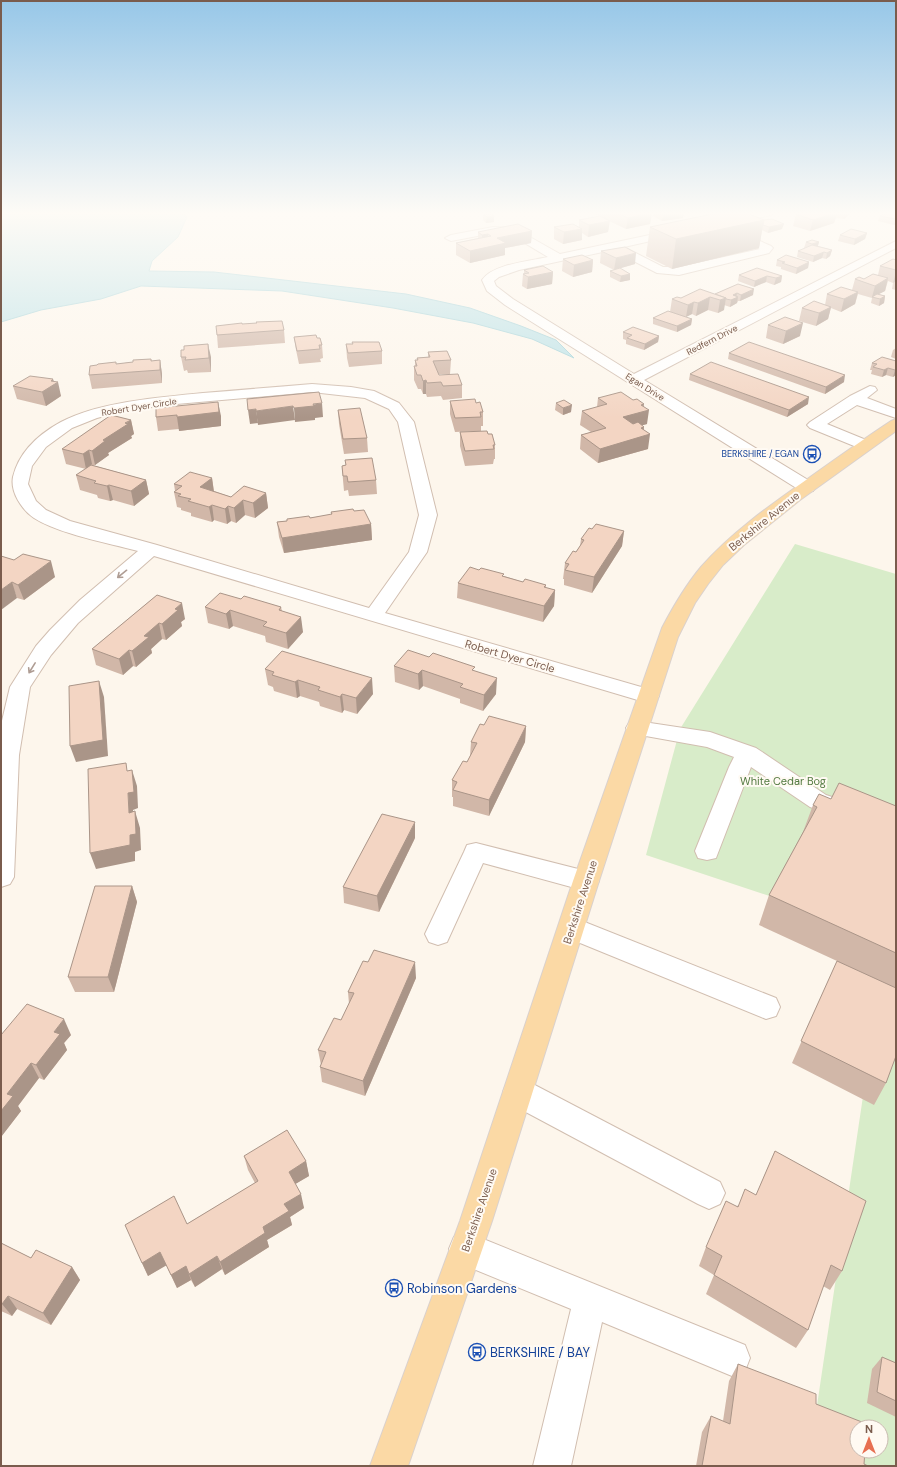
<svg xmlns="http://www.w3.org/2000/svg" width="897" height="1467" font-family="'DM Sans',sans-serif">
<rect width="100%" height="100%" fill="#fdf6ec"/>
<path fill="#d8ecc9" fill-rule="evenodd" d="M795 544 896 574V1466H808L887 935 646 855 680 729ZM857 1427H881V1451H857Z"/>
<path fill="#bfe3e8" stroke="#a5d3da" d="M1 213H183L187 217 178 237 152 261 149 271 214 272 406 294 470 308 521 326 556 340 574 358 532 339 473 323 393 308 282 291 141 286 101 299 41 310 1 322Z"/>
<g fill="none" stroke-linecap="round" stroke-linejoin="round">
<g stroke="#d1beb0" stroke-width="2">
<g id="minor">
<path d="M753 213H772L771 215 725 225 720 222 721 220Z"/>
<path d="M493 227 514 228 560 254 678 229 682 230 683 232 682 234 624 247 663 267H679L760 249 729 234 728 232 733 229 771 246 773 248 769 253 679 275 657 273 612 250 519 270 499 277 494 281 496 286 513 299 634 374 896 241V248L644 380 813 483 815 487 813 491 807 492 801 491 505 305 487 291 482 280C493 264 530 261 548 257L508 233H493L451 241 445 238 451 235Z"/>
<path d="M312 384 351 387 374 391 399 403 414 422 437 515 427 552 385 613 655 691 659 696 655 701 648 703 641 701 154 556 78 623 51 655 30 687 19 755 14 877 10 884 1 887V725L10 687 36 646 50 630 80 600 138 551C108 543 59 534 34 518 22 510 10 492 13 477 19 452 39 434 61 422 98 402 161 397 203 393 240 390 276 387 312 384ZM312 392 365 398 389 409 398 422 419 515 409 552 369 608 157 545 70 521 46 510 36 501 28 484 32 466 46 447 72 428 97 418 120 412 165 405Z"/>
<path d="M870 386 875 387 877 390 867 398 896 409V418L857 405 827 424 871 442 873 445 871 448 865 450 859 448 810 428 807 425 810 422 850 396Z"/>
<path d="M637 721 710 732 756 748 826 795 896 818V836L810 807 751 767 716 858 707 860 698 858 695 851 729 767 734 757 707 747 629 733 626 728 629 723Z"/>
<path d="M476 843 586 871 595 874 599 881 595 888 586 891 483 863 447 942 438 945 429 942 425 934 464 852 467 845Z"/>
<path d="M572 917 776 998 780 1007 776 1016 766 1019 563 936 559 928 563 920Z"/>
<path d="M518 1078 529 1082 720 1182 725 1193 720 1204 709 1209 698 1204 507 1102 503 1092 507 1082Z"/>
<path d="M466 1232 745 1345 750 1358 745 1371 732 1376 602 1322 571 1466H533L571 1309 454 1261 449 1249 454 1237Z"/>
</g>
</g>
<g stroke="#dad1cd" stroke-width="2">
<path id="major" d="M896 419V431L800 500 744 545 723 565 708 584 695 603 678 637 599 881 492 1221 408 1466H370L460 1221 573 881 662 628C673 607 686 585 701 567 731 533 769 506 806 480 834 460 862 440 891 421Z"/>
</g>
<use href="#minor" fill="#fff" fill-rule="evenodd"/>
<use href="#major" fill="#fbd9a5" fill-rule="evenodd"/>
</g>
<g fill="#d1b7a8">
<path d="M592 213H652L650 224 626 229 609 221 608 232 588 237 582 233V240L563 244 554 239V227H579V220L599 216Z"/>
<path d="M653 213H684L683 218 662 221 653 216Z"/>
<path d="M801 213H850L844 219 836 218 834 223 810 231 793 226 796 214Z"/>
<path d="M877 213H896V224L894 225 878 221 880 216 885 213 877 214Z"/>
<path d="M483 215 494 222 486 223 483 220Z"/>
<path d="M764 220 782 229 768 233 762 230 759 248 672 269 646 256 650 227Z"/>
<path d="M532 231 531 243 505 248V255L470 263 456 255V243L478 238V232Z"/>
<path d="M867 233 865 239 854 245 838 241 840 235Z"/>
<path d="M806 242H819L818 246 832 250 830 256 826 259 822 258 813 262 797 257 798 251 805 248H804Z"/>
<path d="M601 251 635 264 614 270 600 263Z"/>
<path d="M563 259 593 260 592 272 573 277 562 271Z"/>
<path d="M777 260 809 262 808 268 796 274 781 269V267L776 266Z"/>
<path d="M896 260V290L892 289 893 283 888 281 885 291 879 294 885 296 884 303 879 306 871 303 872 298 858 294 855 304 841 312 831 308 828 319 816 326 799 321 802 308 825 305 827 294 852 290 855 279H864L878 275 880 266Z"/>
<path d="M524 270 553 272 552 284 527 289 522 286 523 274H524Z"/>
<path d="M610 271 630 274V280L620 282 610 277Z"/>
<path d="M739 275 782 276 781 282 774 285 766 282 754 287 738 281Z"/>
<path d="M738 284 753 295 740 301H738L737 303 730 307 724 305V310L718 313 708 310 696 316 692 314 686 317 692 319 691 325 677 332 653 324V318L670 312 672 299 715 294Z"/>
<path d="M242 324 284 330 285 343 218 348 217 335Z"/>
<path d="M768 325 800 336 783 344 766 338Z"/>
<path d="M623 332 659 336 658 342 644 350 626 344V340L623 339Z"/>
<path d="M294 337 317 338 322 345 323 358 320 359 321 362 299 364 296 350Z"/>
<path d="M346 344 382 351V364L349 367 347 358Z"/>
<path d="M896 348V359L891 357 893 350Z"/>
<path d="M428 352 451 360 450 374H439V375L462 385V398L443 400 441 396 427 397 426 394H423L421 389H418L414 380V366H415V360H417V358L428 357Z"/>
<path d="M729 353 844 382 825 394 728 359Z"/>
<path d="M181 357H211V372L188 373 187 370 184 371Z"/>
<path d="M151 359 152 361 160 360 162 374V383L92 389 89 375 116 364 133 362Z"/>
<path d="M896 361V375L893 377 886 375 882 377 871 374 872 370H870L872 363Z"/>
<path d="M690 374 808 404 787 417 689 380Z"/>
<path d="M54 382 61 396 46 406 17 399 13 386Z"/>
<path d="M598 398 644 406 647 424 642 425 644 430 648 449 598 463 580 449 581 435 591 432 580 425 582 411 597 407Z"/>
<path d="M450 401 476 403 483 412V426H481V431L455 432 450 414Z"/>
<path d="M556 403 571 412 563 415 555 410Z"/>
<path d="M156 408 221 416V426L179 431V429L158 431 156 417Z"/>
<path d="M338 410 367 438 368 452 344 454 339 424Z"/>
<path d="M131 420 134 434 131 436 132 438 108 453 109 455 95 465H92L146 480 149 494 134 506 113 500 110 501 98 498 97 495 80 490 76 475 86 469 66 464 62 449Z"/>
<path d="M460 432 488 434 495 445V459H494L493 464 465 466 460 446Z"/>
<path d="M345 460 376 480 377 494 349 496 348 490 344 491 343 480 342 466 346 465Z"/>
<path d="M212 478 214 491 231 497 266 493 268 508 255 518 245 515 236 523 231 521 227 524 214 520 212 522 191 516V513L181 510V508L177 507 174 492 175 491 174 484Z"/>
<path d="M354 511 371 524 372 540 284 553 279 537 277 522 331 515V512Z"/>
<path d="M592 529 624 531 622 546 592 593 564 585V579H563L565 563 576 552 580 546 581 539Z"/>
<path d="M1 556 55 577 24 600 17 598Z"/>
<path d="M504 576 523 582 546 585V588L555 590 554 606 543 622 457 598 458 583Z"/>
<path d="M157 595 185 619 181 622 182 626 166 640 162 639 151 649 152 653 136 667 133 666 123 675 96 665 92 649Z"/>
<path d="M241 599 281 607 282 611 303 632 288 649 266 642 265 636 233 626 229 629 208 623 205 607Z"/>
<path d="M429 657 475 671 496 694 483 711 460 703V699L423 686 419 690 395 682 394 666Z"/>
<path d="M265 669 373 694 357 714 344 710 342 713 320 706 319 702 300 696 297 698 274 691 273 687 268 685Z"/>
<path d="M484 725 526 726 525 742 489 816 453 806V797H452V780L467 762 470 756 471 742Z"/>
<path d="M831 799 896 806V1056L886 1083 874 1105 792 1063 837 961 759 925 769 895 803 832 813 805Z"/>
<path d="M415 838 379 912 344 903 343 887Z"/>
<path d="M132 886 137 902 114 992H75L68 977Z"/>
<path d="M416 978 365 1096 322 1082 320 1067 321 1065 318 1050 341 1020 349 1004 348 992Z"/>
<path d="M1 1035H71L64 1043 67 1050 44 1080 39 1078 18 1106 21 1111 1 1137Z"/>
<path d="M775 1151 842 1271 830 1290 823 1286 808 1330 796 1348 706 1294 714 1275 699 1266 706 1247 737 1206 756 1195Z"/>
<path d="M244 1156 306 1161 309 1176 295 1184 304 1208 290 1217 292 1225 267 1240 269 1247 225 1275 222 1269 195 1287 191 1280 177 1288 166 1265 148 1276 142 1263 187 1224 255 1183 248 1170Z"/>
<path d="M1 1243 31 1258 72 1267 80 1280 51 1325 17 1309 12 1316 1 1311Z"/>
<path d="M882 1357 896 1363V1417L867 1403 872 1369Z"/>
<path d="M738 1364 816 1404 864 1464 868 1466H696L702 1432 711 1416 723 1421 729 1381Z"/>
</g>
<g fill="#aa9588">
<path d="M652 213 650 224 626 229 628 218Z"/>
<path d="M664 213H684L683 218 662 221Z"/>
<path d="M835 213H837L834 223 810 231 813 220Z"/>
<path d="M846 213H850L844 219Z"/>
<path d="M877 213H889L877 214Z"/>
<path d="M494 216V222L486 223 487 217Z"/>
<path d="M895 219H896V224L894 225Z"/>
<path d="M764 220 759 248 672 269 676 239Z"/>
<path d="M610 221 608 232 588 237 589 225Z"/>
<path d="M784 224 782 229 768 233 769 227Z"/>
<path d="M582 229V240L563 244 564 232Z"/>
<path d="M532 231 531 243 505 248V255L470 263V251L497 238Z"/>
<path d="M867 233 865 239 854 245 855 239Z"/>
<path d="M488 234 487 245 482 246V235Z"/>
<path d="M819 242 817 248 811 250 812 244Z"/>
<path d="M832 250 830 256 826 259 827 253Z"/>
<path d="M824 252 822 258 813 262 814 256Z"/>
<path d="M636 253 635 264 614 270 616 258Z"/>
<path d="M593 260 592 272 573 277 574 265Z"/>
<path d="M809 262 808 268 796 274 797 268Z"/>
<path d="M553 272 552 284 527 289 528 277Z"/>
<path d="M896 272V281L893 283Z"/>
<path d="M630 274V280L620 282 621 276Z"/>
<path d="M767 276 766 282 754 287 755 281Z"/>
<path d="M782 276 781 282 774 285 776 278Z"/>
<path d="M888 278 885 291 873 297H872L875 286Z"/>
<path d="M754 289 753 295 740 301 741 295Z"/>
<path d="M858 292 855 304 841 312 844 299Z"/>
<path d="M737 293 736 298 738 297 737 303 730 307 731 300 733 295Z"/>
<path d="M885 296 884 303 879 306 880 299Z"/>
<path d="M710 297 708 310 696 316 698 303Z"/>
<path d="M726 298 724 310 718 313 720 300Z"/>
<path d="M694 302 692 314 686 317 688 305Z"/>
<path d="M831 307 828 319 816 326 819 313Z"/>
<path d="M692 319 691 325 677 332V326Z"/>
<path d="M803 323 800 336 783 344 786 331Z"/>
<path d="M659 336 658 342 644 350 645 344Z"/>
<path d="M208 344 211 357V372L209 358Z"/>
<path d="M160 360 162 374V383L160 370Z"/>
<path d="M888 368 886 375 882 377 884 370Z"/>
<path d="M896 369V375L893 377 895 370Z"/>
<path d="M845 375 844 382 825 394 826 387Z"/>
<path d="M53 379 55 384 58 382 61 396 46 406 42 392 51 381Z"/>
<path d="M426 380V394H423V381Z"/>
<path d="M809 397 808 404 787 417 789 410Z"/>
<path d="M218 402 221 416V426L179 431 177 417Z"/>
<path d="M322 403 323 417 315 418V420L295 422 294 408Z"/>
<path d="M644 404 643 411 649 410 647 424 621 431 623 417 641 405Z"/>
<path d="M572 405 571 412 563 415V408Z"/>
<path d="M293 406 295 420 258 425 256 411Z"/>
<path d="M256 409 258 423 250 424 248 410Z"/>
<path d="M131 420 134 434 131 436 132 438 108 453 109 455 95 465 92 451 103 440Z"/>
<path d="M644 427 643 436 650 434 648 449 598 463 600 449 641 428Z"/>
<path d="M89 450 92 464 86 469 83 454Z"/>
<path d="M212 478 214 493 200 487Z"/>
<path d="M146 480 149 494 134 506 131 491Z"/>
<path d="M109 485 113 500 110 501 107 486Z"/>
<path d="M266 493 268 508 255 518 253 503Z"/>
<path d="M243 500 245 515 236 523 234 508Z"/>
<path d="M212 505 214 520 212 522 209 507Z"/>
<path d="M228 506 231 521 227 524 225 509Z"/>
<path d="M371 524 372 540 284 553 282 538Z"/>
<path d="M624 531 622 546 592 593 594 577Z"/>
<path d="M51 561 55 577 24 600 18 585Z"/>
<path d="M12 582 17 598 1 610V590Z"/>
<path d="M555 590 554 606 543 622 544 606Z"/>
<path d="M182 603 185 619 181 622 182 626 166 640 162 624 175 609Z"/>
<path d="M230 610 233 626 229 629 226 614Z"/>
<path d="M301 617 303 632 288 649 286 633Z"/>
<path d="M159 623 162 639 151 649 152 653 136 667 132 651 144 636Z"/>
<path d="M129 650 133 666 123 675 119 659Z"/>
<path d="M422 670 423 686 419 690 418 674Z"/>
<path d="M372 678 373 694 357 714 356 698Z"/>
<path d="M497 678 496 694 483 711 484 695Z"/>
<path d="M298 680 300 696 297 698 295 682Z"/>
<path d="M99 681 104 697 108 756 76 762 70 746Z"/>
<path d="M342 694 344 710 342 713 340 697Z"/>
<path d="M526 726 525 742 489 816V800Z"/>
<path d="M132 770 137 786 138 808 133 810 134 829 129 813 128 793Z"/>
<path d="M135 811 140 828 141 850 135 852V861L96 869 90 853 130 835Z"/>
<path d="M415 822V838L379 912 377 896Z"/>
<path d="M132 886 137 902 114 992 108 977Z"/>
<path d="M415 962 416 978 365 1096 363 1081Z"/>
<path d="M64 1019 71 1035 64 1043 67 1050 44 1080 36 1065 54 1032Z"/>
<path d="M31 1063 39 1078 18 1106 21 1111 1 1137V1111L7 1094Z"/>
<path d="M306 1161 309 1176 292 1186 289 1172Z"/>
<path d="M301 1194 304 1208 290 1217 292 1225 267 1240 269 1247 225 1275 220 1262 263 1227 284 1204Z"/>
<path d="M160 1252 167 1265 148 1276 142 1263Z"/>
<path d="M217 1256 222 1269 195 1287 189 1274Z"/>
<path d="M186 1266 191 1280 177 1288 171 1275Z"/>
<path d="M72 1267 80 1280 51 1325 43 1313Z"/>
<path d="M8 1296 17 1309 12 1316 2 1304Z"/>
</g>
<g fill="#f3d5c3" stroke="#aa9588">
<path d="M617 213H651L628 218Z"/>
<path d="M717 213H747L764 220 676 239 650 227Z"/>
<path d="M801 213H835L813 220 796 214Z"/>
<path d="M886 213H896V219H895L880 216Z"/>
<path d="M491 214 494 216 487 217 483 215Z"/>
<path d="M600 216 610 221 589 225 579 220Z"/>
<path d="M772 219 784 224 769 227 763 225 764 220Z"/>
<path d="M518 224 532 231 497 238 506 243 470 251 456 243 491 236 488 234 482 235 478 232Z"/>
<path d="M573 224 582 229 564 232 554 227Z"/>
<path d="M851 229 867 233 855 239 840 235Z"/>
<path d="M812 240 819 242 812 244 806 242Z"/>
<path d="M812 245 832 250 827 253 824 252 814 256 798 251Z"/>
<path d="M625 247 636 253 616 258 601 251Z"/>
<path d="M582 255 593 260 574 265 563 259Z"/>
<path d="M786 255 809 262 797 268 782 263 785 262 777 260Z"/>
<path d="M893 259 896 260V270L880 266Z"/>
<path d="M543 266 553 272 528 277 523 274 529 273 524 270Z"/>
<path d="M620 268 630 274 621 276 610 271Z"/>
<path d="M757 268 782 276 776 278 767 276 755 281 739 275Z"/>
<path d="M873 274 888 278 875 286 855 279 859 277 864 279Z"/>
<path d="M738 284 754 289 741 295 737 293 733 295 738 297 731 300 726 299V298L715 294Z"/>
<path d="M841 287 858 292 844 299 827 294Z"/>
<path d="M700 289 726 298 720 300 710 297 698 303 694 302 688 305 672 299 677 297 681 298Z"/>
<path d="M877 294 885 296 880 299 872 297Z"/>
<path d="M814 301 831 307 819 313 802 308Z"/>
<path d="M668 311 692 319 677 326 653 318Z"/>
<path d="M785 317 803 323 786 331 768 325Z"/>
<path d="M282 321 284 330 217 335 216 326 242 323V324L257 323 256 322Z"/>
<path d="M633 327 659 336 645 344 627 338 632 335 623 332Z"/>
<path d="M316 335 317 338H320L322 345H319L320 349 297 351 294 337Z"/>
<path d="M352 342H379L382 351 348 353 346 344H353Z"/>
<path d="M749 342 845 375 826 387 729 353Z"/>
<path d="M208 344 209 358 185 360 186 357H181V350H184V346Z"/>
<path d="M447 351 451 360 433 361 439 375 458 374 462 385 443 386 441 382 427 383 426 380 423 381 421 375H417L414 366H417L415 360H418L417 358 430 357 428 352Z"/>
<path d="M882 357 896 361V369L895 370 888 368 884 370 873 367 877 364 872 363Z"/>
<path d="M151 359V361L160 360V370L89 375 90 366 97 365 98 364 116 362V364L133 362V360Z"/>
<path d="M711 362 809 397 789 410 690 374Z"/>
<path d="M30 376 53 379 51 381 58 382 42 392 13 386Z"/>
<path d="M319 392 322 403 313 404 314 406 294 408 293 406 256 411V409L248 410 247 399Z"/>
<path d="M621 392 633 400 637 399 644 404 641 405 649 410 623 417 633 424 638 422 644 427 641 428 650 434 600 449 581 435 606 428 582 411 607 404 598 398Z"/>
<path d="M475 399 476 403 480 402 483 412H480L481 417 455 418 450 401Z"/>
<path d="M564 400 572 405 563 408 556 403Z"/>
<path d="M218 402 219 412 177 417V415L156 417V408Z"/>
<path d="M360 408 367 438 343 439 338 410Z"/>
<path d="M111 415 131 420 125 423 128 424 103 440 105 441 92 451 89 450 83 454 62 449Z"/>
<path d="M487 431 488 434H492L495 445H493L494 449 465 451 460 432Z"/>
<path d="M372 458 376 480 348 482 347 476H343L342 466 346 465 345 460Z"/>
<path d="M91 465 146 480 131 491 109 485 107 486 94 483 96 481 76 475Z"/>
<path d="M190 472 212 478 200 487 231 497 244 486 266 493 253 503 243 500 234 508 228 506 225 509 212 505 209 507 188 501 191 499 178 496 181 494 174 492 182 486 174 484Z"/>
<path d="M353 509 354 511 364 510 371 524 282 538 277 522 287 521V519L309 516 310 518 332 514 331 512Z"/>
<path d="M596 524 624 531 594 577 565 570 569 564 565 563 573 551 576 552 584 540 581 539 589 528 592 529Z"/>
<path d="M23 554 51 561 18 585 12 582 1 590V556L14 560Z"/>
<path d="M470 567 479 570 481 568 504 574 502 576 523 582 525 579 546 585 544 587 555 590 544 606 458 583Z"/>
<path d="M220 593 241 599 244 596 281 607 279 610 301 617 286 633 263 626 267 622 230 610 226 614 205 607Z"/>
<path d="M157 595 182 603 175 609 178 610 162 624 159 623 144 636 149 637 132 651 129 650 119 659 92 649Z"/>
<path d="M408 650 429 657 433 653 475 667 472 670 497 678 484 695 460 687 463 684 422 670 418 674 394 666Z"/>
<path d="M282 651 372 678 356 698 342 694 340 697 318 690 320 687 298 680 295 682 272 675 274 672 265 669Z"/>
<path d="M99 681 103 740 70 746 69 686Z"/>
<path d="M489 716 526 726 489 800 453 790 457 782 452 780 463 761 467 762 477 743 471 742 480 724 484 725Z"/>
<path d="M126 763 127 771 132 770 134 792 128 793 129 813 135 811 136 834 130 835V845L90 853 88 769Z"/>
<path d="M839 783 896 806V953L769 895 817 807 813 805 819 794 831 799Z"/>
<path d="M382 814 415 822 377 896 343 887Z"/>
<path d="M95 886H132L108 977H68Z"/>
<path d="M374 950 415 962 363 1081 320 1067 326 1052 318 1050 334 1018 341 1020 354 993 348 992 363 961 368 962Z"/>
<path d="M837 961 896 988V1056L886 1083 801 1041Z"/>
<path d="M27 1004 64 1019 54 1032 60 1034 36 1065 31 1063 7 1094 13 1096 1 1111V1035Z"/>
<path d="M287 1130 306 1161 289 1172 301 1194 284 1204 289 1211 263 1227 265 1233 220 1262 217 1256 189 1274 186 1266 171 1275 160 1252 142 1263 125 1225 174 1196 187 1224 258 1181 244 1156Z"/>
<path d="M775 1151 866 1201 842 1271 831 1265 808 1330 714 1275 722 1256 706 1247 726 1201 738 1207 745 1189 756 1195Z"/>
<path d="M1 1243 31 1258 36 1250 72 1267 43 1313 8 1296 2 1304 1 1303Z"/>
<path d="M882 1357 896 1363V1401L877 1392Z"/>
<path d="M738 1364 816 1394V1404L867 1424 866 1427H857V1451H865L864 1464 868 1466H702L711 1416 730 1424Z"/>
</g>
<defs><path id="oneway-shaft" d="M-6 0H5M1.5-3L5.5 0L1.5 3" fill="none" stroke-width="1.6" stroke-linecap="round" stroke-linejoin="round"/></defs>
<g stroke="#af9d94">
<use href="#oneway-shaft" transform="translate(122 574) rotate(141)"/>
<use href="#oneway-shaft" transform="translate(32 668) rotate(122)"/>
</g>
<linearGradient id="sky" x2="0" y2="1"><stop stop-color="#97c7e8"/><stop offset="0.51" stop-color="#fefbf6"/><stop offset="1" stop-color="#fefbf6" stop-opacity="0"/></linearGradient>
<rect width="897" height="418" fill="url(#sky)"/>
<defs>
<g id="bus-ring" transform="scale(0.9)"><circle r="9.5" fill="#fffaf3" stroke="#1a4fb4" stroke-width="1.5"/><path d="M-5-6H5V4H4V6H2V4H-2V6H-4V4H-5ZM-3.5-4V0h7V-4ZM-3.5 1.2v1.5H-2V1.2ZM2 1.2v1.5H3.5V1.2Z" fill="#1a4fb4"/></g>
</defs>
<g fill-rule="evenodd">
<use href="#bus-ring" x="812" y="454"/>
<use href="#bus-ring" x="394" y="1288"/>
<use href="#bus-ring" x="477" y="1352"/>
</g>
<g text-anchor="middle" stroke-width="4" stroke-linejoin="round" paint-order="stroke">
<g font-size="9" fill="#7a5c4d" stroke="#fffaf3">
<text transform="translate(712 340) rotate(-27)" y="3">Redfern Drive</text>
<text transform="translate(645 387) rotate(32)" y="3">Egan Drive</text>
<text transform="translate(139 407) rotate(-9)" y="3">Robert Dyer Circle</text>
</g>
<g font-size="9" fill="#164399" stroke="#fffaf3" text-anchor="end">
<text x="799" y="457">BERKSHIRE / EGAN</text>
</g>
<g font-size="11" fill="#7a5c4d" stroke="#fffaf3">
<text transform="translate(764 521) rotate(-39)" y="4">Berkshire Avenue</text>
<text transform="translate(510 656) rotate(16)" y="4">Robert Dyer Circle</text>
<text transform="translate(580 902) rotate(-72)" y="4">Berkshire Avenue</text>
<text transform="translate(479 1210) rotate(-71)" y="4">Berkshire Avenue</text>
</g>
<g font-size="11" fill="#537a41" stroke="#fffaf3">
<text x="783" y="785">White Cedar Bog</text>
</g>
<g font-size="13" fill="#164399" stroke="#fffaf3" text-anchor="start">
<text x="407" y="1293">Robinson Gardens</text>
<text x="490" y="1357">BERKSHIRE / BAY</text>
</g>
</g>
<rect width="897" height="1467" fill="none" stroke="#7a5c4d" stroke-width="4"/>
<g transform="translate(869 1439)"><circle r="19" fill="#fffaf3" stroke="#cabbb1"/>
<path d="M0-3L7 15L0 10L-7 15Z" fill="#e76f51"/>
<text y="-6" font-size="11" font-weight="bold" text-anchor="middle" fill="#7a5c4d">N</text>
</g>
</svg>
